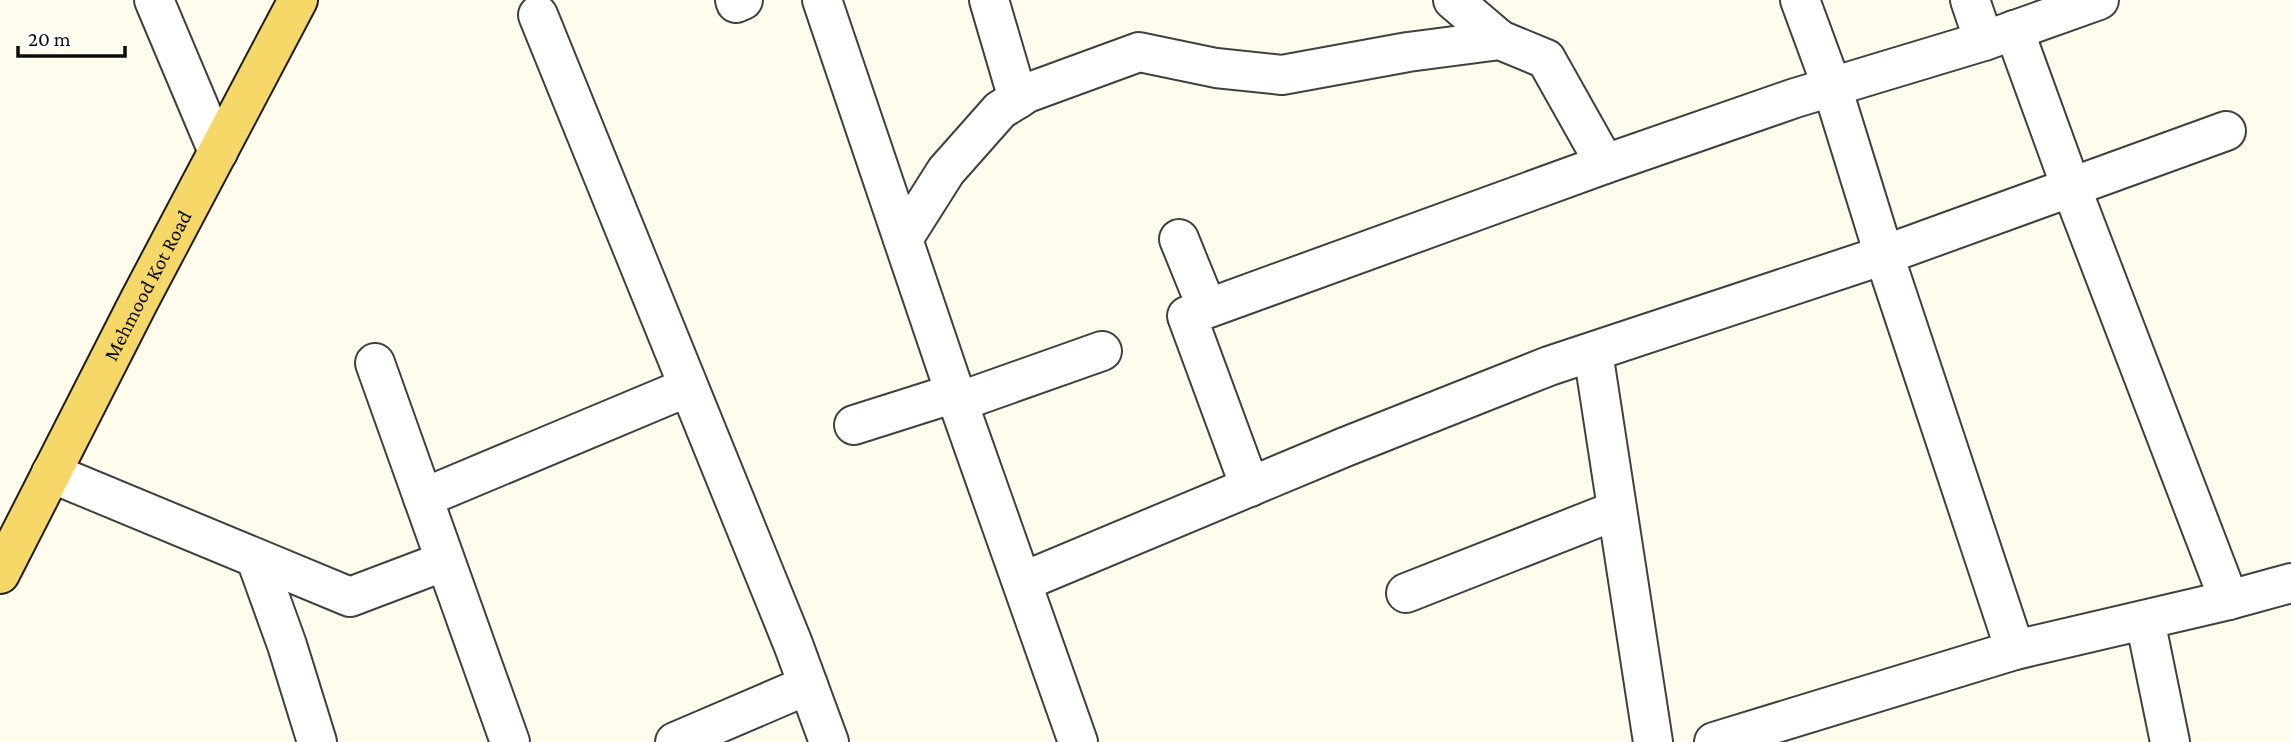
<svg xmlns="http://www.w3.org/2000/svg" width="2291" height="742" font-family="'Crimson Pro',serif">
<rect width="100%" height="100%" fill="#fffced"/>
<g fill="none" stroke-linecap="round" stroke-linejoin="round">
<g stroke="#404040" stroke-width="42">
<g id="minor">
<path d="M154 0 218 152"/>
<path d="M735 0 736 3 743 0"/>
<path d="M822 0 958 402 1078 742"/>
<path d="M989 0 1018 99"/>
<path d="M1453 0 1500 40"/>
<path d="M1800 0 1832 87 1884 255 2015 650"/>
<path d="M1970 0 1984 41"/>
<path d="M538 15 793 644 829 742"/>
<path d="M2014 30 2071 187 2229 600"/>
<path d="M903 239 946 171 1000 110 1027 93 1139 52 1216 68 1282 75 1408 52 1500 40 1546 59 1605 164"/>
<path d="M1179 239 1207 308"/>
<path d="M1593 352 1653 742"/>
<path d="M375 363 510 742"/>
<path d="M958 402 1102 351"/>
<path d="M854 425 955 393"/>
<path d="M51 473 350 597 445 561"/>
<path d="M1250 487 1187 316 1605 164 1795 98 1984 41 2099 0"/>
<path d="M423 498 688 387"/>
<path d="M256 559 287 645 317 742"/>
<path d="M1022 582 1345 447 1549 366 1884 255 2226 131"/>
<path d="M1406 593 1617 510"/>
<path d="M2145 620 2170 742"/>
<path d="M675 742 808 685"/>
<path d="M1714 742 2015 650 2229 600 2291 583"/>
</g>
</g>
<g stroke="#1e1e1e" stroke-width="42">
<g id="major">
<path id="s1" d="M0 574 139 301 298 0"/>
</g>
</g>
<use href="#minor" stroke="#fff" stroke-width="38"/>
<use href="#major" stroke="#f5d867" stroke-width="38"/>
</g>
<g text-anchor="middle" stroke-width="7" stroke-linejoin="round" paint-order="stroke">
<g font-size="21" fill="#0d0d0d" stroke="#fff">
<text dy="7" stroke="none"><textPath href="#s1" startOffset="324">Mehmood Kot Road</textPath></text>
</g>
</g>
<path d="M18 46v10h107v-10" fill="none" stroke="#0d0d0d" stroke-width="3.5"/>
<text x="28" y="46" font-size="21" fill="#0d0d0d" stroke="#ffffff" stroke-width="5" paint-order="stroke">20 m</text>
</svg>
